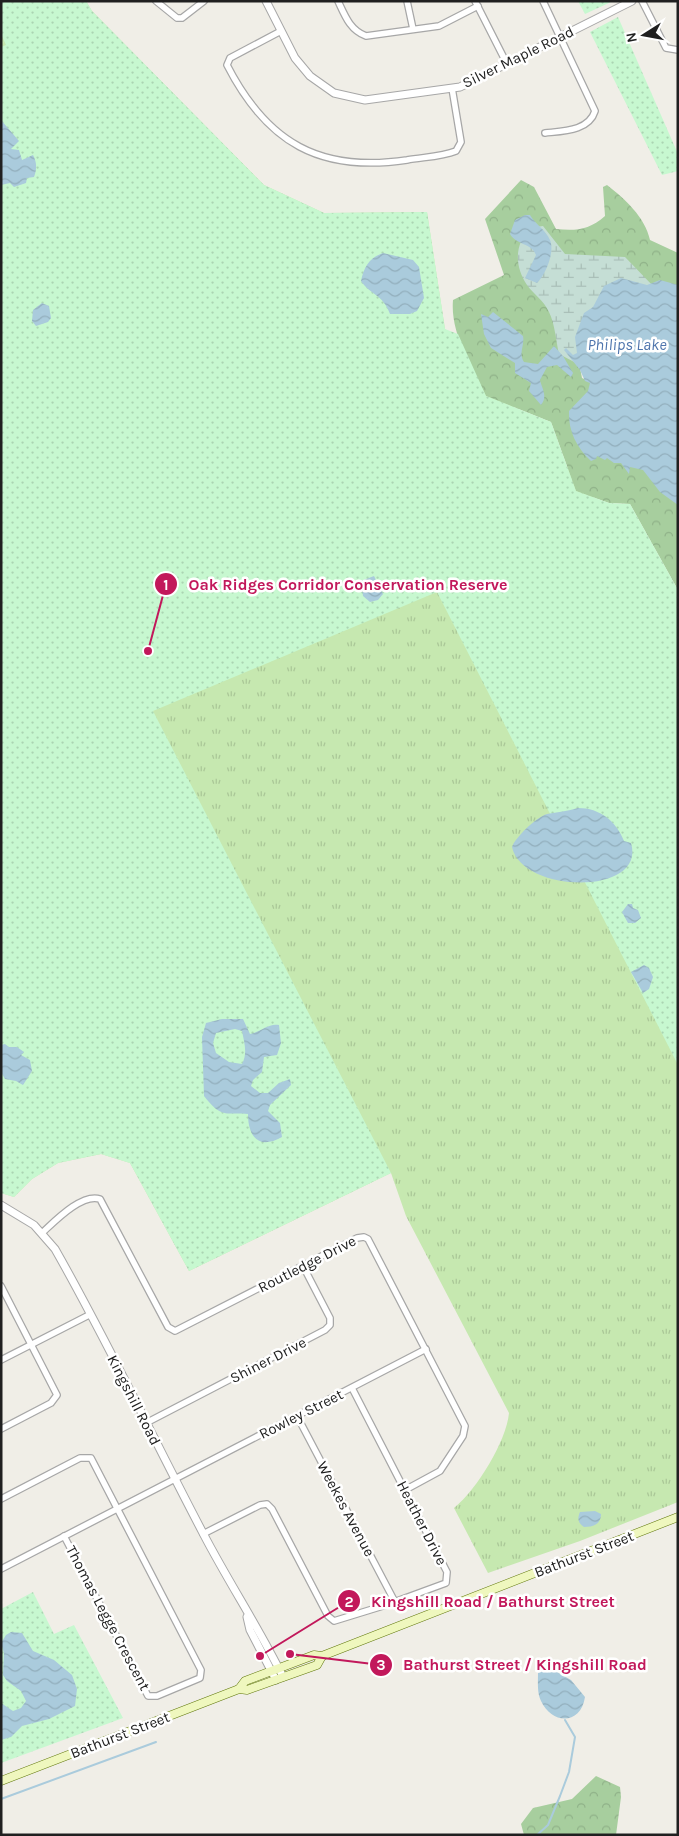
<svg xmlns="http://www.w3.org/2000/svg" width="679" height="1836" font-family="Karla,sans-serif">
<defs>
<pattern id="grass-tufts" width="24" height="20" patternUnits="userSpaceOnUse" patternTransform="scale(1.25)"><rect width="24" height="20" fill="#c6e8b0"/><path d="M3 7l-1-3M5 7V3M7 7l1-3M15 17l-1-3M17 17v-4M19 17l1-3" fill="none" stroke="#aac797"/></pattern>
<pattern id="forest-crowns" width="20" height="18" patternUnits="userSpaceOnUse" patternTransform="scale(1.25)"><rect width="20" height="18" fill="#a7ce9e"/><path d="M2 6a3 3 0 1 1 6 0M12 15a3 3 0 1 1 6 0" fill="none" stroke="#8fb188"/></pattern>
<pattern id="wetland-marsh" width="20" height="14" patternUnits="userSpaceOnUse" patternTransform="scale(1.25)"><rect width="20" height="14" fill="#c5ded5"/><path d="M1 5h8M5 5V1M11 12h8M15 12V8" fill="none" stroke="#a9beb7"/></pattern>
<pattern id="park-dots" width="8" height="8" patternUnits="userSpaceOnUse" patternTransform="scale(1.25)"><rect width="8" height="8" fill="#c7f8d0"/><path d="M2 2h.1M6 6h.1" fill="none" stroke="#abd4b2" stroke-width="1.8" stroke-linecap="round"/></pattern>
<pattern id="water-waves" width="16" height="10" patternUnits="userSpaceOnUse" patternTransform="scale(1.25)"><rect width="16" height="10" fill="#aacbdc"/><path d="M0 5q4-4 8 0t8 0" fill="none" stroke="#92aebc"/></pattern>
</defs>
<rect width="100%" height="100%" fill="#f0eee7"/>
<path fill="url(#grass-tufts)" d="M1 1H86L92 11 264 185 324 213 427 212 445 329 678 593V1502L580 1541 488 1573 454 1508C477 1489 506 1442 509 1413L406 1216 391 1173 189 1271 130 1163 101 1154 58 1163 32 1179 14 1197 1 1193Z"/>
<g fill="url(#forest-crowns)">
<path d="M521 180 534 187 556 229C576 231 589 230 605 216L603 187 607 185C625 199 645 217 650 240L678 253V287L582 328 577 352 582 378 593 383 634 463 667 481 678 496V590L630 504 609 503 576 491 551 422 486 396C472 367 450 334 453 300L504 275 485 219Z"/>
<path d="M596 1776 620 1787 621 1797 616 1835H524L521 1824 533 1808 572 1799Z"/>
</g>
<path fill="url(#wetland-marsh)" d="M543 226 565 254 625 257 654 287 582 328 577 352 578 364 559 354C556 341 555 324 549 312 543 299 534 295 527 285 514 265 515 246 529 228Z"/>
<g fill="url(#park-dots)">
<path d="M1 1H86L92 11 264 185 324 213 427 212 445 329 458 334 486 396 551 422 576 491 609 503 630 504 678 590V1065L437 592 153 711 391 1173 189 1271 130 1163 101 1154 58 1163 32 1179 14 1197 1 1193V47L6 45 1 34Z"/>
<path d="M578 1H610L611 2 585 14Z"/>
<path d="M618 17 678 154V171L662 175 590 32Z"/>
<path d="M33 1592 54 1634 74 1625 123 1718 1 1763V1609Z"/>
</g>
<g fill="url(#water-waves)" fill-rule="evenodd">
<path d="M1 120 19 141 11 149 19 150 22 160 33 155C37 162 37 170 34 177L27 178 26 183 14 187 10 183 1 185Z"/>
<path d="M525 215H530C535 224 546 230 550 240 555 252 546 274 537 283L525 278 536 255C532 243 516 245 510 234L515 220Z"/>
<path d="M383 253 413 260 419 267 424 298 417 311 410 314H390C383 294 370 295 361 281 364 267 369 258 383 253Z"/>
<path d="M621 278 647 285 660 280 678 285V505L660 492 643 470 630 467 629 474 621 463H614L607 458 605 460 597 456 596 459 591 461C577 448 568 431 569 411L588 391 590 383 585 381 580 370 564 350 566 348 573 355 577 353 575 337 584 313 593 307 604 286Z"/>
<path d="M42 303 49 306 51 318 48 322 36 326 32 321 33 310Z"/>
<path d="M493 312 523 336C525 345 518 353 524 362L538 364 554 346 563 356 573 373 571 377 557 365 547 367 540 380C542 389 548 396 541 405L529 391 531 383 515 373V363L491 348 484 334 481 314 488 317Z"/>
<path d="M374 576 383 594 378 600 370 602 363 596 361 581Z"/>
<path d="M578 808C600 808 616 821 624 841L631 843C647 896 522 894 512 847 515 838 536 817 547 814 557 812 568 811 578 808Z"/>
<path d="M628 904H632L633 908 638 910 641 918 635 923H628L622 912Z"/>
<path d="M644 965 649 968 653 977 649 989 643 993 631 972Z"/>
<path d="M222 1019H243L250 1034C261 1032 268 1023 279 1025L281 1043 277 1055 264 1057 262 1072 253 1080 251 1086 260 1093H268L279 1083 290 1079 291 1085 270 1105 268 1111 280 1123 282 1137C259 1150 248 1137 248 1114 225 1112 222 1119 204 1096L202 1037 206 1023ZM235 1029 242 1031C244 1042 248 1053 242 1064L229 1062 216 1053 213 1043 216 1033Z"/>
<path d="M5 1044 9 1047H17L24 1052 21 1055 30 1060 32 1071 23 1085 16 1081 5 1079 1 1072V1045Z"/>
<path d="M595 1511 601 1514C601 1525 592 1527 584 1527 578 1523 577 1519 580 1512Z"/>
<path d="M11 1632 22 1633 33 1651 54 1660 72 1675 77 1689 75 1706 49 1719 22 1726 11 1737 1 1740V1703L13 1711 21 1708 26 1701 21 1691 7 1681 3 1675 4 1653 1 1643 6 1635Z"/>
<path d="M550 1668 571 1680 585 1697C581 1725 552 1725 541 1701 537 1693 538 1682 538 1673Z"/>
</g>
<g fill="none" stroke-linecap="round" stroke-linejoin="round">
<g stroke="#aacbdc" stroke-width="2">
<path d="M1 1799 156 1742"/>
<path d="M537 1835 548 1825 560 1796 569 1772 575 1737 565 1720"/>
</g>
<g stroke="#a7a7a7" stroke-width="8">
<g id="minor">
<path d="M156 1 177 18H182L204 1"/>
<path d="M338 1C345 16 350 30 366 36L439 26 478 6"/>
<path d="M407 1 413 29"/>
<path d="M475 1 507 64"/>
<path d="M543 1 595 111C589 131 563 131 545 133"/>
<path d="M642 1 666 48 678 50"/>
<path d="M281 31 230 58 227 65C267 143 320 173 407 160 423 157 441 157 456 151L461 142 452 88"/>
<path d="M43 1232C55 1221 82 1193 100 1199L168 1327 175 1331 357 1238 364 1237 368 1239 465 1426 463 1436 440 1471 405 1490"/>
<path d="M1 1286 57 1395 51 1403 1 1429"/>
<path d="M1 1360 89 1315"/>
<path d="M297 1416 395 1602"/>
<path d="M146 1423 325 1330 330 1325V1318L303 1266"/>
<path d="M1 1499 80 1458H91L201 1670 200 1678 157 1696H148L64 1536"/>
<path d="M203 1534 260 1505 267 1504 272 1509 328 1616 334 1621 386 1605 446 1583 447 1572 352 1388"/>
<path d="M1 1569 426 1349"/>
</g>
</g>
<g stroke="#a7a7a7" stroke-width="9">
<g id="tertiary">
<path d="M266 1 295 58 310 76 334 93 365 100 460 87 632 1"/>
<path d="M1 1205 34 1225 55 1249C108 1342 154 1440 204 1535 229 1583 259 1628 283 1677"/>
<path d="M247 1617 250 1630 276 1680"/>
</g>
</g>
<g stroke="#5e7509" stroke-width="9">
<g id="secondary">
<path d="M239 1689 245 1681 314 1655 322 1656 678 1517"/>
<path d="M1 1781 239 1689 247 1690 317 1665 322 1656"/>
</g>
</g>
<use href="#minor" stroke="#fff" stroke-width="5.5"/>
<use href="#tertiary" stroke="#fff" stroke-width="7"/>
<use href="#secondary" stroke="#eff7be" stroke-width="8"/>
</g>
<g text-anchor="middle" stroke-width="5" stroke-linejoin="round" paint-order="stroke">
<g font-size="15" fill="#202020" stroke="#fff">
<text transform="translate(518 57) rotate(-26)" y="5">Silver Maple Road</text>
<text transform="translate(307 1264) rotate(-27)" y="5">Routledge Drive</text>
<text transform="translate(268 1360) rotate(-27)" y="5">Shiner Drive</text>
<text transform="translate(134 1400) rotate(63)" y="5">Kingshill Road</text>
<text transform="translate(301 1414) rotate(-27)" y="5">Rowley Street</text>
<text transform="translate(346 1509) rotate(62)" y="5">Weekes Avenue</text>
<text transform="translate(422 1523) rotate(63)" y="5">Heather Drive</text>
<text transform="translate(584 1554) rotate(-21)" y="5">Bathurst Street</text>
<text transform="translate(108 1618) rotate(62)" y="5">Thomas Legge Crescent</text>
<text transform="translate(120 1735) rotate(-21)" y="5">Bathurst Street</text>
</g>
<g font-size="16" font-style="italic" fill="#4f75ad" stroke="#fff">
<text x="627" y="350">Philips Lake</text>
</g>
</g>
<path fill="none" stroke="#c2185b" stroke-width="2" d="M148 651L166 584M260 1656L349 1601M290 1654L381 1665"/>
<g fill="#c2185b" stroke="#fff" stroke-width="2">
<circle cx="148" cy="651" r="5"/>
<circle cx="260" cy="1656" r="5"/>
<circle cx="290" cy="1654" r="5"/>
<circle cx="166" cy="584" r="12"/>
<circle cx="349" cy="1601" r="12"/>
<circle cx="381" cy="1665" r="12"/>
</g>
<g font-size="15" text-anchor="middle" font-weight="bold" fill="#fff">
<text x="166" y="590">1</text>
<text x="349" y="1607">2</text>
<text x="381" y="1670">3</text>
</g>
<g font-size="16" text-anchor="middle" font-weight="bold" fill="#c2185b" stroke="#fff" stroke-width="5" stroke-linejoin="round" paint-order="stroke">
<text x="348" y="590">Oak Ridges Corridor Conservation Reserve</text>
<text x="493" y="1607">Kingshill Road / Bathurst Street</text>
<text x="525" y="1670">Bathurst Street / Kingshill Road</text>
</g>
<rect width="679" height="1836" fill="none" stroke="#202020" stroke-width="5"/>
<g transform="translate(644 35) rotate(259)" stroke="#ffffff" stroke-width="4" paint-order="stroke">
<path d="M0-4L9 19L0 12L-9 19Z" fill="#202020"/>
<text y="-8" font-size="14" font-weight="bold" text-anchor="middle" fill="#202020">N</text>
</g>
</svg>
